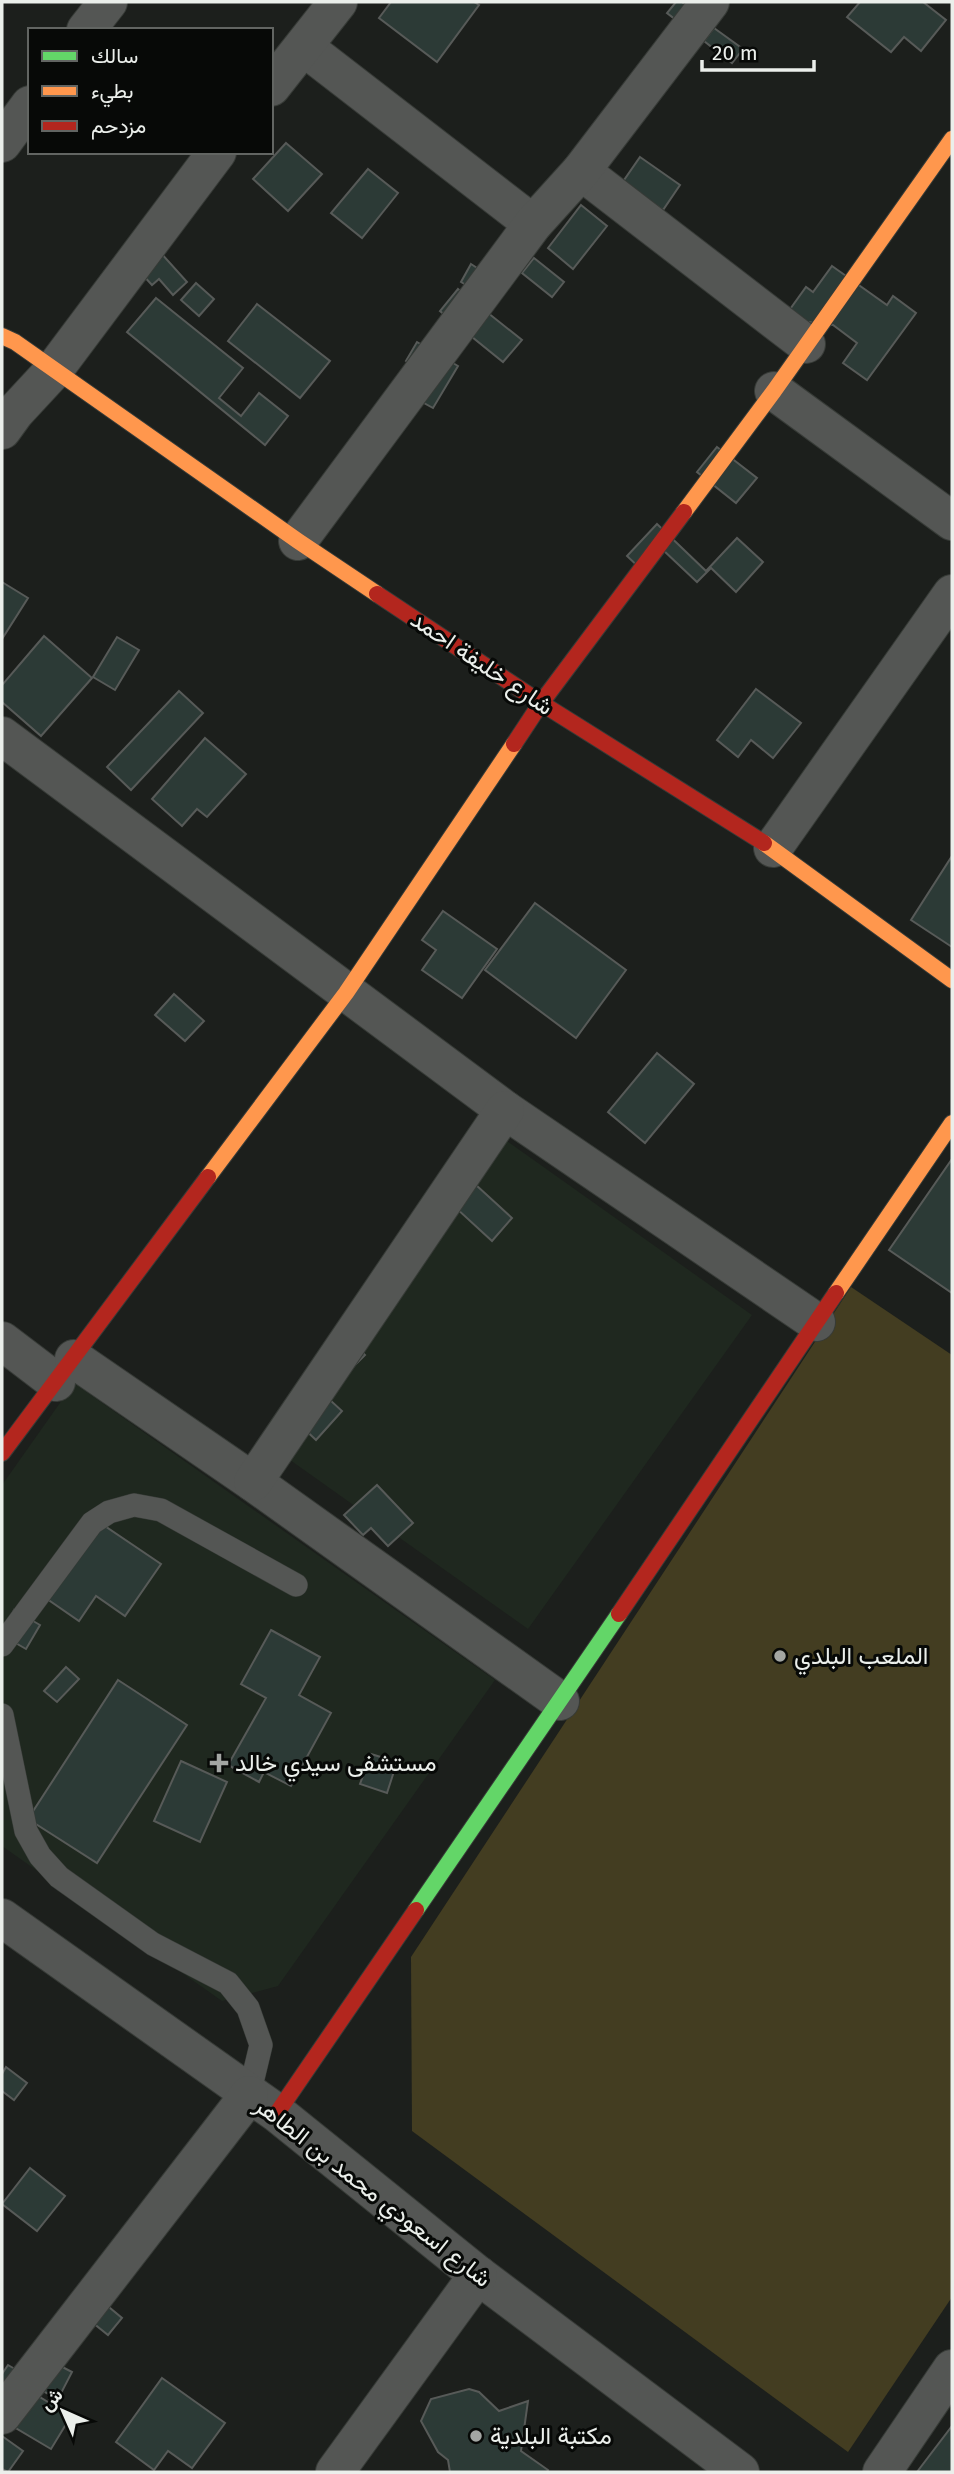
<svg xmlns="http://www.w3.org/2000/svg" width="954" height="2474" font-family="'Fira Sans',Vazirmatn,sans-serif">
<rect width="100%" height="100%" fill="#1c1f1c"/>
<g fill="#1f281f">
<path d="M507 1141 752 1315 528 1629 283 1455Z"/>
<path d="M74 1383 495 1680 278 1986 222 2001 2 1846V1485Z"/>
</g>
<path fill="#433d21" d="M851 1287 952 1355V2297L848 2452 412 2131 411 1957Z"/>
<g fill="#2c3a36" stroke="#575a58" stroke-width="2">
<path d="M391 2H474L479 5 437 62 379 18Z"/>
<path d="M676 2H682L709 24 698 37 667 13Z"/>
<path d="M860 2H923L946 20 921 51 904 37 891 52 847 17Z"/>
<path d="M714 28 743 49 732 63 704 41Z"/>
<path d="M286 143 322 174 288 211 253 179Z"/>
<path d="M640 157 680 185 663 210 622 183Z"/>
<path d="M368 169 398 193 362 238 331 213Z"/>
<path d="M581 205 607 226 573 269 548 248Z"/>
<path d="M160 252 187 282 173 295 159 279 152 285 140 272Z"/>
<path d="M534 258 564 282 552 297 522 273Z"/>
<path d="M471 264 491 277 481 294 461 282Z"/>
<path d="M832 266 887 305 893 296 916 313 867 380 843 363 857 343 833 325 783 319 806 287 813 292Z"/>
<path d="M196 283 214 299 199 316 181 300Z"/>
<path d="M458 289 522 340 503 362 440 311Z"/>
<path d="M156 298 243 368 219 398 241 416 259 393 288 416 265 445 127 332Z"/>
<path d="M257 304 330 361 300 398 228 341Z"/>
<path d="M417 342 458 366 433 408 415 398 428 375 406 361Z"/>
<path d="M717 447 757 478 736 503 697 472Z"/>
<path d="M657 524 706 571 737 538 763 562 736 592 711 568 697 582 663 550 643 571 627 556Z"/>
<path d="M2 582 28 598 2 639Z"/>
<path d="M44 636 92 678 41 736 2 702V685Z"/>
<path d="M117 637 139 650 115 690 93 677Z"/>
<path d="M756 689 801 723 773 758 751 740 738 757 717 740Z"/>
<path d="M179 691 203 713 131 790 107 767Z"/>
<path d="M205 738 246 774 207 817 197 809 182 826 152 799Z"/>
<path d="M952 856V947L911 920Z"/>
<path d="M535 903 626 970 576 1038 485 970Z"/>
<path d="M443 911 497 949 462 998 422 970 436 950 422 940Z"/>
<path d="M174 994 204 1021 185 1041 155 1015Z"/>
<path d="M657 1053 694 1084 645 1143 608 1112Z"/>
<path d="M952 1159V1293L889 1250Z"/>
<path d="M476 1185 512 1218 492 1241 456 1208Z"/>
<path d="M347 1338 365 1355 351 1369 318 1389 342 1411 316 1440 282 1408Z"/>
<path d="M377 1485 413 1523 388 1546 371 1528 363 1535 344 1515Z"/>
<path d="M90 1516 161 1564 125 1616 96 1596 79 1621 37 1592Z"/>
<path d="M14 1610 40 1625 26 1649 2 1635Z"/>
<path d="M271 1630 320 1657 299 1695 331 1713 291 1786 264 1772 259 1782 228 1765 266 1698 241 1684Z"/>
<path d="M66 1667 79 1679 57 1702 44 1691Z"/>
<path d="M118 1680 187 1725 97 1863 28 1819Z"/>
<path d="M371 1754 397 1762 387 1793 360 1784Z"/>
<path d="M181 1761 227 1782 200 1842 154 1821Z"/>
<path d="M6 2067 27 2083 14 2100 2 2091V2074Z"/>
<path d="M30 2168 65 2196 37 2231 2 2204Z"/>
<path d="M86 2288 122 2318 108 2335 72 2306Z"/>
<path d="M49 2360 72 2372 58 2399 35 2387Z"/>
<path d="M8 2365 35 2381 30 2391 71 2416 51 2449 9 2424 2 2396V2374Z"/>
<path d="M162 2378 225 2423 192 2468 168 2451 154 2470 116 2442Z"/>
<path d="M469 2389 479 2392 499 2411 528 2401 521 2451 548 2470 547 2472H450L448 2460 438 2452 421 2421 431 2399Z"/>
<path d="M952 2426V2472H917Z"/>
<path d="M2 2436 23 2451 8 2472 2 2469Z"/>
</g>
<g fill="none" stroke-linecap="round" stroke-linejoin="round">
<g stroke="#373b37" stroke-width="24">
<g id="lane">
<path d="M2 1645 92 1523 109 1512 134 1505 161 1510 296 1585"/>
<path d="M2 1715 26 1831 40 1856 59 1877 153 1944 228 1983 248 2008 261 2045 249 2095"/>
</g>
</g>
<g stroke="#373b37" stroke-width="40">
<g id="street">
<path d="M86 30 108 2"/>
<path d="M304 47 533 224"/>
<path d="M271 87 338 2"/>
<path d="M2 143 30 105"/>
<path d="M581 171 806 344"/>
<path d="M774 391 952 521"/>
<path d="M2 430 15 412 53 371 217 152"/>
<path d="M298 541 533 224 581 171 710 2"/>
<path d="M2 736 505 1110 816 1322"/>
<path d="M773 848 952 594"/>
<path d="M2 1341 56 1382"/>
<path d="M74 1359 253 1482 560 1701"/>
<path d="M253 1482 505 1110"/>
<path d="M2 1918 277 2113 478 2275 740 2472"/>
<path d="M2 2415 249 2095"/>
<path d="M335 2472 478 2275"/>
<path d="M882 2472 952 2369"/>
</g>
</g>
<g stroke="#373b37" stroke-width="18">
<path id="fast" d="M416 1910 619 1614"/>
</g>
<g stroke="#373b37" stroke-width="18">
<g id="slow">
<path d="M2 336 15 342 298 541 377 594"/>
<path d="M684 512 774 391 952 139"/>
<path d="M764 843 952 980"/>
<path d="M208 1177 346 993 514 744"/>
<path d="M836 1293 952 1123"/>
</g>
</g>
<g stroke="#373b37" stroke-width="18">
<g id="jam">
<path d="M377 594 541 703 764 843"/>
<path d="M514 744 541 703 684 512"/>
<path d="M2 1453 208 1177"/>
<path d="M619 1614 836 1293"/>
<path d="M277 2113 416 1910"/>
</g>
</g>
<use href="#lane" stroke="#545654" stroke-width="23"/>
<use href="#street" stroke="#545654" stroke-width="38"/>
<use href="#fast" stroke="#63d668" stroke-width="16"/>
<use href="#slow" stroke="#ff974d" stroke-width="16"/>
<use href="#jam" stroke="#b3261e" stroke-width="16"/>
</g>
<g fill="#a3a6a3" stroke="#070907" stroke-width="2.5">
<circle cx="780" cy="1656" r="7"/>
<path d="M215.5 1752.5h7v7h7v7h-7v7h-7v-7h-7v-7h7z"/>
<circle cx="476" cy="2436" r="7"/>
</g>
<g text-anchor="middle" stroke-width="6" stroke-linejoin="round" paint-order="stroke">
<g font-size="24" fill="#ebefeb" stroke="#070907">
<text transform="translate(482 663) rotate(34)" y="8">شارع خليفة احمد</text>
<text transform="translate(373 2192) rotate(38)" y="8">شارع اسعودي محمد بن الطاهر</text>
</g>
<g font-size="24" fill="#ebefeb" stroke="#070907" text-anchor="start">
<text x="794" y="1664">الملعب البلدي</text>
<text x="235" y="1771">مستشفى سيدي خالد</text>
<text x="490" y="2444">مكتبة البلدية</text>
</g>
</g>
<rect width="954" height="2474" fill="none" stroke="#ebefeb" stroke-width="7"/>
<rect x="28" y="28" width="245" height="126" fill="#070907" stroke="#626562" stroke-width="2"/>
<rect x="42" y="51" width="35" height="10" fill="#63d668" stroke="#626562" stroke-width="2"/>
<text x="91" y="63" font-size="21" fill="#ebefeb">سالك</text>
<rect x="42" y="86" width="35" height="10" fill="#ff974d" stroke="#626562" stroke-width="2"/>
<text x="91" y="98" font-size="21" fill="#ebefeb">بطيء</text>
<rect x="42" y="121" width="35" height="10" fill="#b3261e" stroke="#626562" stroke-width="2"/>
<text x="91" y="133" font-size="21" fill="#ebefeb">مزدحم</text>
<g transform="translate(63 2411) rotate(315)" stroke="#070907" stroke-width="5" paint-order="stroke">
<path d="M0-5L12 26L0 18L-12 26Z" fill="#ebefeb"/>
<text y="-10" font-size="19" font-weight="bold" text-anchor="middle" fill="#ebefeb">ش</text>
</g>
<path d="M702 60v10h112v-10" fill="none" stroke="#ebefeb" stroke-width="3.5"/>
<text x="712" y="60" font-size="21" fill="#ebefeb" stroke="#070907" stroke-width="5" paint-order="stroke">20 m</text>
</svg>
